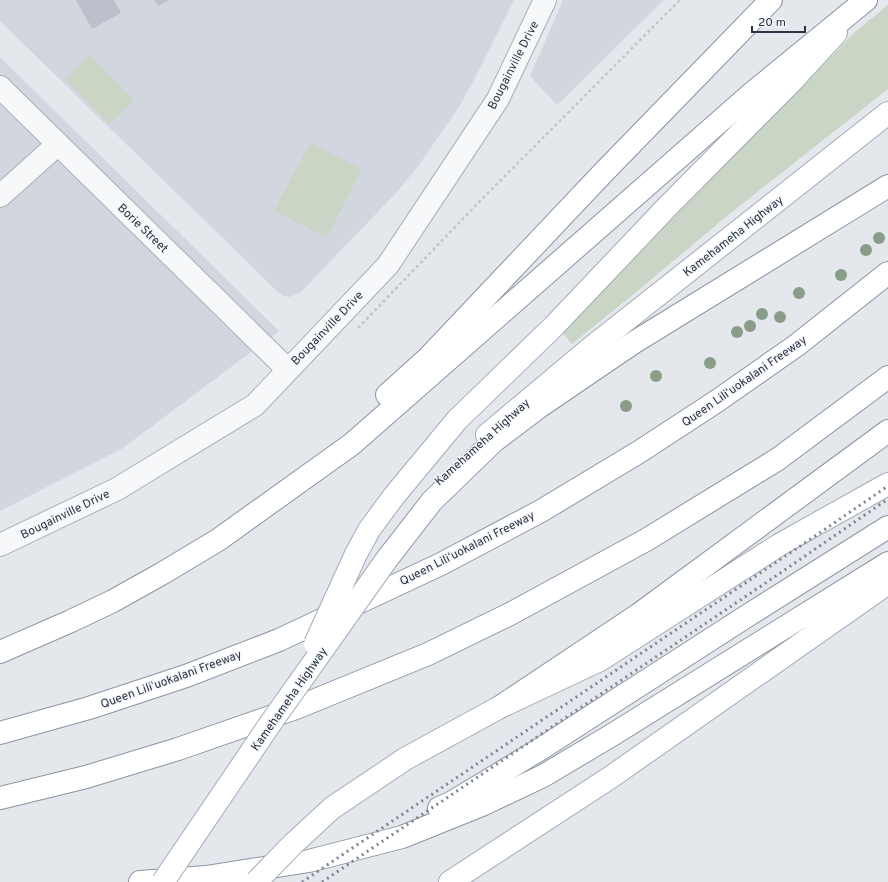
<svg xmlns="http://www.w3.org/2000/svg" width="888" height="882" font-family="Overpass,sans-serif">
<rect width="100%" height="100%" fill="#e4e7ec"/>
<g fill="#d2d6de">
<path d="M0 0H514L476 76 459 107 419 165 396 193 300 293 289 297 283 296 279 293 0 21Z"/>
<path d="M563 0H664L557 105 530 76Z"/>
<path d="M0 57 279 331 123 448 0 511Z"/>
</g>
<g fill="#c9d6c5">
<path d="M888 5V89L728 215 640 289 572 344 562 332 855 32Z"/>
<path d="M90 55 134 101 109 124 66 79Z"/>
<path d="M310 143 362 169 327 237 274 211Z"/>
</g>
<g fill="#bbc0ca">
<path d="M76 0H114L121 13 92 29Z"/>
<path d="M154 0H169L158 6Z"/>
</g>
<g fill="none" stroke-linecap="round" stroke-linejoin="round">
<g stroke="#a9aeb7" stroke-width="24">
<g id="minor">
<path d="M0 87 287 369"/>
<path d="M0 196 58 144"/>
<path d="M0 545 117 489 255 405 388 265 498 99 545 0"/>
</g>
</g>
<g stroke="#a3abb8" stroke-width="24">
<g id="major">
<path d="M487 435 592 347 888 113"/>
<path d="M356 554 369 530 394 496 457 420 554 326 667 207 791 82 836 33"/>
<path d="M405 759 500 707 600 660 779 545 888 484"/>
<path d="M450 882 611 777 888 583"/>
</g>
</g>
<g stroke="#8b94a3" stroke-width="24">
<g id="highway">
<path d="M387 395 427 359 601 175 771 0"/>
<path d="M387 559 432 501 494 441 539 407 633 343 888 186"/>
<path d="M0 652 71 621 113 601 163 573 218 540 352 444 751 94 866 0"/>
<path d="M500 707 638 615 888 431"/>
<path d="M0 733 89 708 186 676 279 640 441 564 541 511 639 452 717 401 797 345 888 273"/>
<path d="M0 798 86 777 178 749 296 708 428 654 510 614 646 540 778 459 888 377"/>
<path d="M439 808 451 803 542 748 747 616 888 527"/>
<path d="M140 882 206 877 309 861 402 837 484 804 543 776 612 735 888 563"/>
</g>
</g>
<path stroke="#c2c5cb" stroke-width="2.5" stroke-dasharray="3 3" stroke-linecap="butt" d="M358 328 482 199 680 0"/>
<use href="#minor" stroke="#f7f8fa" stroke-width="22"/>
<use href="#major" stroke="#fff" stroke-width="22"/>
<use href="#highway" stroke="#fff" stroke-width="22"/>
<g stroke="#7d8696" stroke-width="3" stroke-dasharray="2 4" stroke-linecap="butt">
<path d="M302 882 818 534 888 486"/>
<path d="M322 882 773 578 888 499"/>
</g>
<g stroke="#a3abb8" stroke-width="24" stroke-linecap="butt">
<g id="major-bridge">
<path d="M315 644 356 554"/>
<path d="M163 882 270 724 387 559"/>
<path d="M256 882 293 844 332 808 405 759"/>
</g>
</g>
<use href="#major-bridge" stroke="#fff" stroke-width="22"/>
</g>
<g fill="#899d89">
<circle cx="879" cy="238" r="6"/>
<circle cx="866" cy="250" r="6"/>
<circle cx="841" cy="275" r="6"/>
<circle cx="799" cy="293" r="6"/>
<circle cx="762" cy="314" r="6"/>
<circle cx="780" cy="317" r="6"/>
<circle cx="750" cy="326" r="6"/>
<circle cx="737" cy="332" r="6"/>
<circle cx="710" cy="363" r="6"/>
<circle cx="656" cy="376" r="6"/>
<circle cx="626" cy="406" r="6"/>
</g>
<g text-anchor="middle" stroke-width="3" stroke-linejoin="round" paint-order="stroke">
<g font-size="12" fill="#2b3445" stroke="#f4f6f9">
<text transform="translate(513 65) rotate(-63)" y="4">Bougainville Drive</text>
<text transform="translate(143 228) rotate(44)" y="4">Borie Street</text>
<text transform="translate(733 236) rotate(-38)" y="4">Kamehameha Highway</text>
<text transform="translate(327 328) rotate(-46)" y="4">Bougainville Drive</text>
<text transform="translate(744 381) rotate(-35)" y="4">Queen Liliʻuokalani Freeway</text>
<text transform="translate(482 442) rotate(-42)" y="4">Kamehameha Highway</text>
<text transform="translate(65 514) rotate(-26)" y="4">Bougainville Drive</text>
<text transform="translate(467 548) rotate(-27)" y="4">Queen Liliʻuokalani Freeway</text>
<text transform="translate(171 679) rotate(-20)" y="4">Queen Liliʻuokalani Freeway</text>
<text transform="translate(289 699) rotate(-55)" y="4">Kamehameha Highway</text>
</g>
</g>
<path d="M752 26v6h53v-6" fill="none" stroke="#2b3445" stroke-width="2"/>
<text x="758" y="26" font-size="12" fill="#2b3445" stroke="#f4f6f9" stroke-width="3" paint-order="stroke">20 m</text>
</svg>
